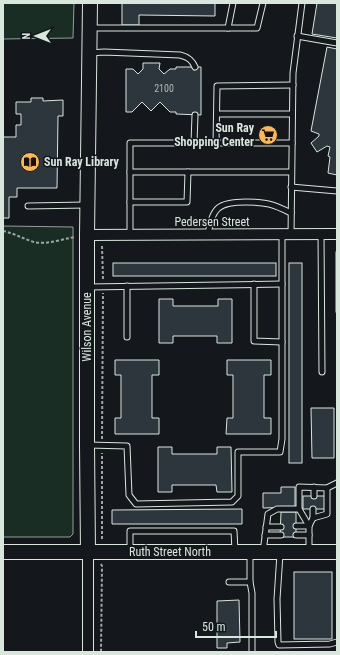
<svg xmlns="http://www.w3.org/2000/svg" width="340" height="655" font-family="'Roboto Condensed',sans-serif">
<rect width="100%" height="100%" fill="#14181c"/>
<g fill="#1a2d24" stroke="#939e99">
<path d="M3 3H74L73 38 3 39Z"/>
<path d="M3 226 73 227V534L70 537H3Z"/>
</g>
<g fill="#2c363c" stroke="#d8e6dc">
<path d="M122 3H215V16L139 15V25H122Z"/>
<path d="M317 3H337V38L312 34Z"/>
<path d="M327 47 337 49V175L328 173 330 157 328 156 330 147 327 146 317 152 311 143 319 136V134L311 131Z"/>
<path d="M143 63H160L159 69 164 74 170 69H176V67H201V115L176 114V112H170L160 102 151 111 142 102 132 112H126V69H133L138 74 143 69Z"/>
<path d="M31 98H43V101L63 100V116H58L57 188H17V197H9V218H3V137H16V125H21V114H16V102H31Z"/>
<rect x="336" y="252" width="1" height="60"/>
<rect x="113" y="263" width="163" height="13"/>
<rect x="289" y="263" width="13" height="200"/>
<path d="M159 299H173V306H218V299H232V343H217V336H173V343H159Z"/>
<path d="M115 360H159V375H152V418H159V434H115V418H121V375H115Z"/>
<path d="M227 360H271V375H264V418H271V434H226L227 418H233V375H227Z"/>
<path d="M311 408H334V458H312Z"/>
<path d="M158 447H172V454H217V447H231L232 492H217L216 485H172V492H158Z"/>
<path d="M281 487H295V507L263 508V493H281Z"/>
<rect x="303" y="496" width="23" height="13"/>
<path d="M242 509V524H112V510Z"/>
<path d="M281 512H296V537H280Z"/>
<rect x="294" y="572" width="38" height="67"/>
<path d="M239 600 240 642 227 643V648H217V601Z"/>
</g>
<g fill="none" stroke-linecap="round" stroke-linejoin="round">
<g stroke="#d8e6dc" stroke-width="7">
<g id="lane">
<path d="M91 28H257L263 3"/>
<path d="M228 28 233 3"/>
<path d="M297 36 337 43"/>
<path d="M90 53 104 52 180 55C188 57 192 60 195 67"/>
<path d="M217 114H292"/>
<path d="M194 143 195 115"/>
<path d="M216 143 217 86 293 85"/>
<path d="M130 172H188"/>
<path d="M291 187 337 191"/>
<path d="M130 202H187L188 172H291"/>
<path d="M28 206 86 205"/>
<path d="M321 234 322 372"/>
<path d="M130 235V143H292"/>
<path d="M208 235C212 207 219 202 246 202 266 202 273 204 291 213"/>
<path d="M291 235 293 73 302 3"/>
<path d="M254 284V341L282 342"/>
<path d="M88 287 282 284"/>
<path d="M127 337V286"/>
<path d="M88 445 127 446 129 495 136 504 232 502 238 496V452H280L282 439V235"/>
<path d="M314 496V487"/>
<path d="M299 509V487L327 488 337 483"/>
<path d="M313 509V518"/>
<path d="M296 526H309L313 518 327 514V488"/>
<path d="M266 527H281"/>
<path d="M265 535H281"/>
<path d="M296 535H309"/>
<path d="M130 551V531H234L235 551"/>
<path d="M263 552 268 514 277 509H299L309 526V550"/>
<path d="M280 554 277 599 278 642 279 645 330 644 337 642"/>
<path d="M229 582H250V554"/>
<path d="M250 582 252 593V652"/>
</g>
</g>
<g stroke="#d8e6dc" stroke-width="12">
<g id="street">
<path d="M87 235 337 234"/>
<path d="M88 652V552"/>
</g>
</g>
<g stroke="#d8e6dc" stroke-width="16">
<g id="secondary">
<path d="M3 552H337"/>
<path d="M88 552 87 445V235L90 3"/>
</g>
</g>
<g stroke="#9da8a2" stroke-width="2" stroke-dasharray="3 2" stroke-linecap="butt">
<path d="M3 231C14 233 23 239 34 242 47 245 62 239 75 237"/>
<path d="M102 246 103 279"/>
<path d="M102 439 103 293"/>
<path d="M102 539V453"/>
<path d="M101 564 102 566 101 652"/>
</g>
<use href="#lane" stroke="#14181c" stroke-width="5"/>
<use href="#street" stroke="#14181c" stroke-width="10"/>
<use href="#secondary" stroke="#14181c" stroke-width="14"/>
</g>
<defs>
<g id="supermarket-disc" transform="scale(1)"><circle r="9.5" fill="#ffb74d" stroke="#14181c"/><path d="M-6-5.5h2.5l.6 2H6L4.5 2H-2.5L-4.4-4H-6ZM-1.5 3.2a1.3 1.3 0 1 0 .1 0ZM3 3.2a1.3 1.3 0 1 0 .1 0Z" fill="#111"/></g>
<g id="library-disc" transform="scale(1)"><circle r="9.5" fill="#ffb74d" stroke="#14181c"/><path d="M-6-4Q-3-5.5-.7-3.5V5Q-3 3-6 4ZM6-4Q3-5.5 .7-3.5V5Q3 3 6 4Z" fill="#111"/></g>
</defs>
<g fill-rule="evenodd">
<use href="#supermarket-disc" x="268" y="135"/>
<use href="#library-disc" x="30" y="162"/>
</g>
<g text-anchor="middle" stroke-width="3" stroke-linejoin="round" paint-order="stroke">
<g font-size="10" fill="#adbab4">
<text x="164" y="92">2100</text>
</g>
<g font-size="12" font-weight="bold" fill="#d8e6dc" stroke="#14181c" text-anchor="end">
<text x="254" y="132">Sun Ray<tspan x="254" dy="14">Shopping Center</tspan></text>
<text x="44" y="166" text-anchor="start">Sun Ray Library</text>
</g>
<g font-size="12" fill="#d8e6dc" stroke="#14181c">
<text x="212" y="226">Pedersen Street</text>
<text transform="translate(87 327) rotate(-90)" y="4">Wilson Avenue</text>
<text x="170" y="556">Ruth Street North</text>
</g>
</g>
<rect width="340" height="655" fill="none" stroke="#d8e6dc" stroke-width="8"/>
<g transform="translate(36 36) rotate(270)" stroke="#14181c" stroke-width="3" paint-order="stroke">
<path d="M0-3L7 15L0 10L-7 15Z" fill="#d8e6dc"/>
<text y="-6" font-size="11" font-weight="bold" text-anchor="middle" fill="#d8e6dc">N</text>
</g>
<path d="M196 631v6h80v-6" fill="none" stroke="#d8e6dc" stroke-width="2"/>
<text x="202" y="631" font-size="12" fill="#d8e6dc" stroke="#14181c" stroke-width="3" paint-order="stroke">50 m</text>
</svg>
